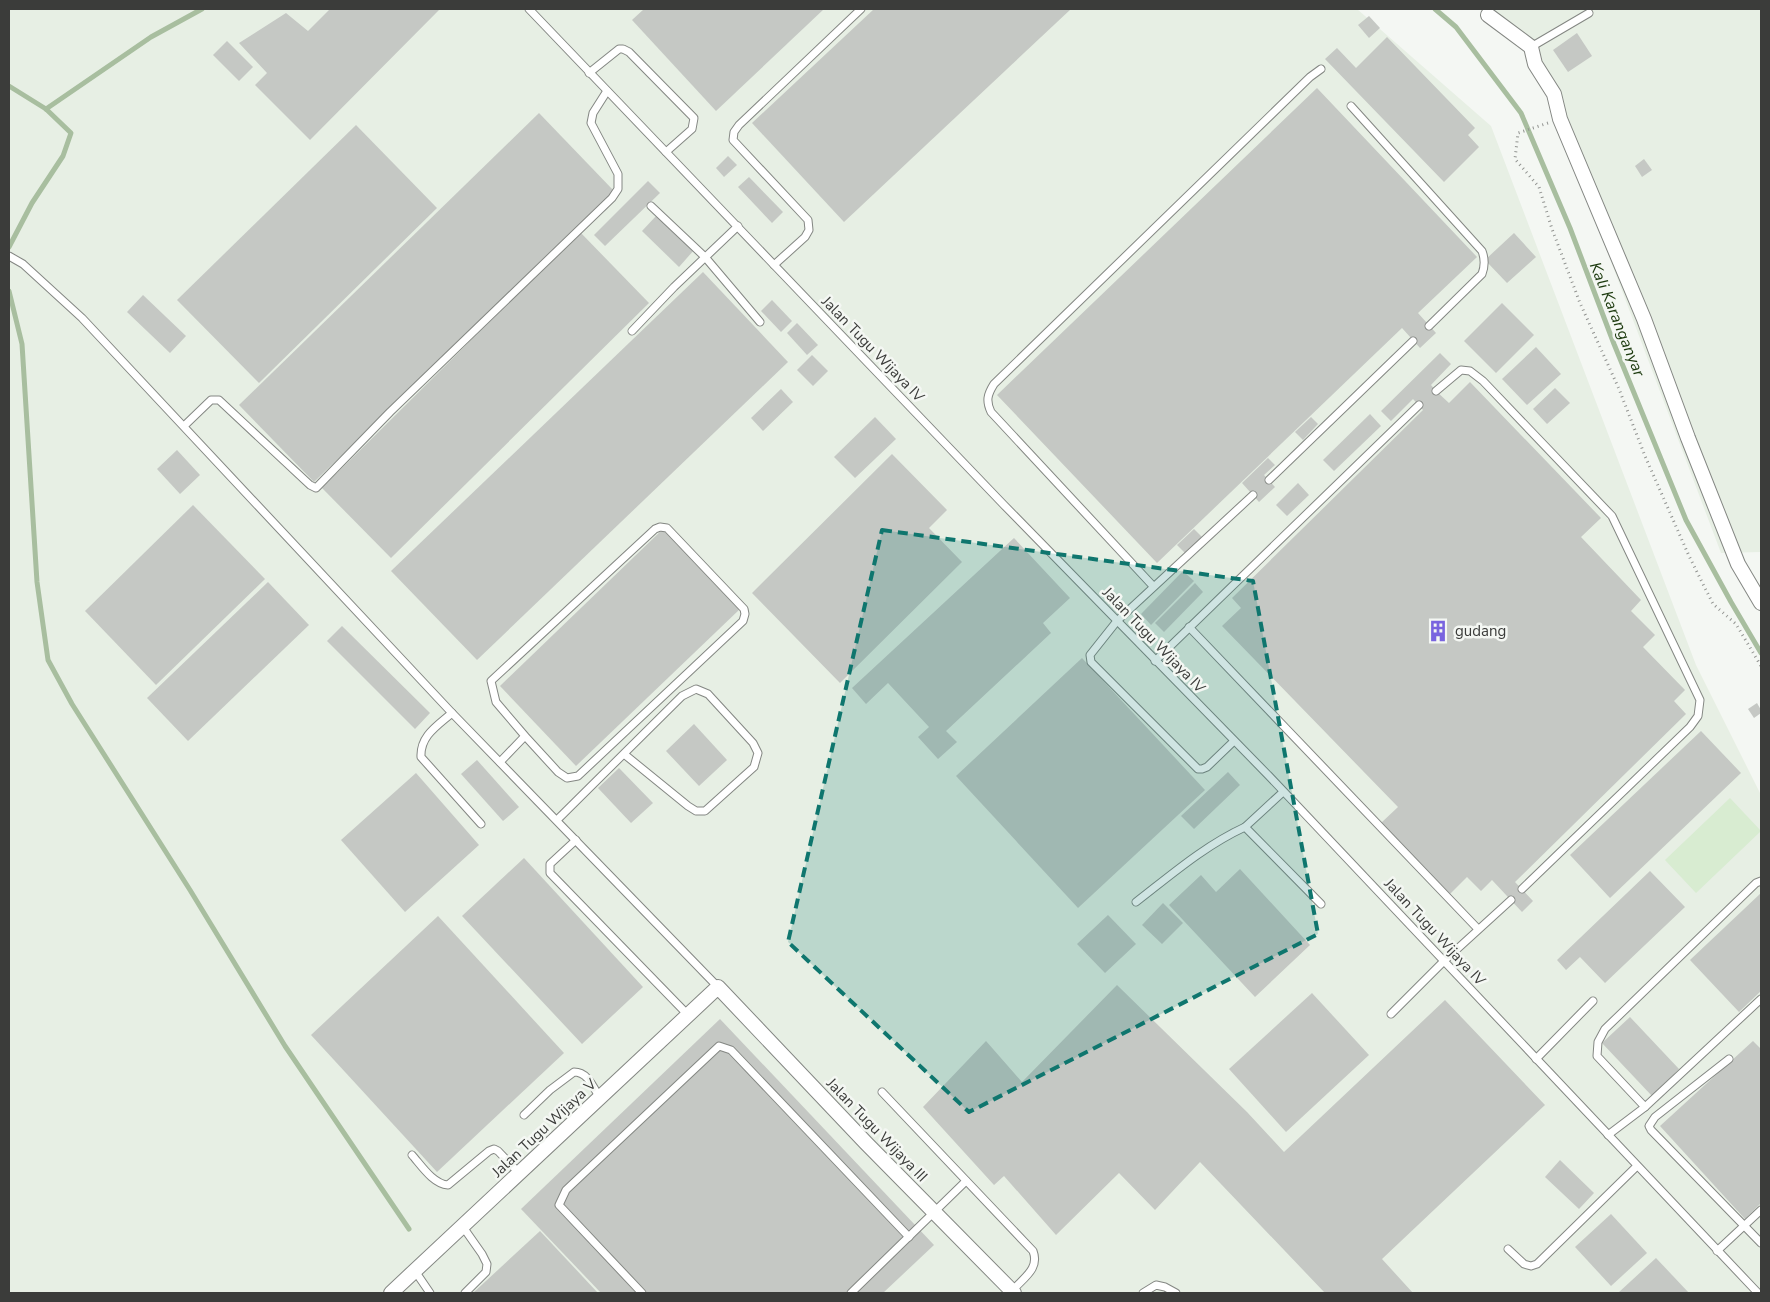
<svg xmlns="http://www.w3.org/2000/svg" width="1770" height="1302" font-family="'Nunito Sans',sans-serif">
<rect width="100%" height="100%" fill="#f4f7f3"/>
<g fill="#e7efe4">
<path d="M9 9H1357L1491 126 1696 665 1761 795V1293H9Z"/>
<path d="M1492 9H1761V552L1721 553 1527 39Z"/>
</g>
<path fill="#d8ecd1" d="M1730 798 1761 831 1696 893 1665 860Z"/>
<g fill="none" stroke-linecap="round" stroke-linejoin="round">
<g stroke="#a8be9f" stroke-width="5">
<path d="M1435 9 1456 27 1521 113 1570 228 1614 344 1686 520 1731 602 1761 653"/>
<path d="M9 86 46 109 71 133 63 156 32 203 9 247"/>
<path d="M46 109 151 37 202 9"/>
<path d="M9 291 22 344 37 582 48 660 72 704 190 890 285 1046 409 1229"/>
</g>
</g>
<g fill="#c5c8c4">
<path d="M330 9 439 10 310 140 255 85 267 73 239 43 286 13 308 31Z"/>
<path d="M644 9H824L716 111 632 20Z"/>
<path d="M874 9H1071L844 222 752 123Z"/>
<path d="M1369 16 1380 28 1369 38 1358 25Z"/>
<path d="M1577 33 1592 56 1568 72 1553 50Z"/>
<path d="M1387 37 1475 128 1468 135 1479 147 1444 182 1325 59 1337 48 1356 68Z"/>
<path d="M227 41 253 67 239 81 213 55Z"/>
<path d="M1317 88 1477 257 1418 313 1436 333 1420 348 1402 328 1157 563 997 395Z"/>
<path d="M539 113 614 191 314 482 239 405Z"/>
<path d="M356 125 437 208 259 383 177 300Z"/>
<path d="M728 156 737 165 724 177 716 168Z"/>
<path d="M1644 159 1652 170 1642 177 1635 166Z"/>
<path d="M749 177 783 212 772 223 738 187Z"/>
<path d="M648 181 660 193 605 246 594 235Z"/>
<path d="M657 215 694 250 679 267 642 231Z"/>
<path d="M580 232 649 303 391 558 322 488Z"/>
<path d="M1514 233 1536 257 1507 283 1485 260Z"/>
<path d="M703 272 788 362 477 660 391 571Z"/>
<path d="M143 295 186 336 170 353 127 312Z"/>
<path d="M772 300 792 321 781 332 761 311Z"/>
<path d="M1502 303 1534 335 1496 373 1464 341Z"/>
<path d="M797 323 818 345 807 355 787 333Z"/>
<path d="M1536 347 1561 374 1527 405 1502 379Z"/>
<path d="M1440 353 1451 364 1431 385 1436 391 1449 403 1470 382 1601 518 1581 537 1641 600 1631 611 1655 635 1643 647 1685 690 1674 701 1686 714 1515 882 1533 901 1522 912 1492 880 1481 891 1467 877 1450 894 1381 823 1398 807 1222 626 1241 608 1232 598 1423 410 1413 399 1391 421 1381 411Z"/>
<path d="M812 355 828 371 813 386 797 370Z"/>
<path d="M1555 388 1570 403 1547 424 1533 409Z"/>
<path d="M781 389 793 402 763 431 751 418Z"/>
<path d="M1370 414 1381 426 1334 471 1323 460Z"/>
<path d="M875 417 896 439 855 478 834 457Z"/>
<path d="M1311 417 1318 424 1303 440 1295 432Z"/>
<path d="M177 450 200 475 180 494 157 469Z"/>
<path d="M892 454 947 510 929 528 962 562 840 683 752 593Z"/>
<path d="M1268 458 1275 465 1264 475 1275 487 1259 502 1242 483Z"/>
<path d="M1298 483 1309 495 1287 516 1276 505Z"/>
<path d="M193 505 265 579 156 685 85 611Z"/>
<path d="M663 529 740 609 576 766 500 686Z"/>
<path d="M1194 529 1202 537 1185 553 1177 545Z"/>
<path d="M1014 538 1070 598 1043 623 1051 633 946 731 957 742 938 759 918 737 929 727 888 683 866 704 852 688Z"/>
<path d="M1183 571 1194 581 1151 625 1141 614Z"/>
<path d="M268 582 309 625 188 741 147 698Z"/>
<path d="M1195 583 1203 592 1164 632 1155 623Z"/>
<path d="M342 626 430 713 415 729 327 641Z"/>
<path d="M1082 658 1205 790 1078 908 956 776Z"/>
<path d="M1757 703 1761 710V713L1754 718 1748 709Z"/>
<path d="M694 724 727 760 699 786 666 751Z"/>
<path d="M1701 731 1741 773 1610 898 1570 855Z"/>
<path d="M477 760 519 807 503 821 461 774Z"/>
<path d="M619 768 653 803 631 823 598 788Z"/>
<path d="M1228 772 1240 785 1194 829 1181 816Z"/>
<path d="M416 773 479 845 405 912 341 840Z"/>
<path d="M524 858 643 987 582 1044 462 916Z"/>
<path d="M1240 869 1310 945 1255 997 1169 905 1201 875 1216 892Z"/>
<path d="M1650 871 1685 907 1605 983 1580 957 1566 970 1557 960Z"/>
<path d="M1761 893V991L1739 1012 1690 960Z"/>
<path d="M1163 903 1183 923 1162 944 1142 925Z"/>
<path d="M1108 915 1136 944 1105 973 1077 944Z"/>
<path d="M438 916 564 1053 437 1172 311 1035Z"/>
<path d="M1117 985 1247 1112 1284 1152 1445 1000 1545 1105 1382 1259 1413 1293H1325L1200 1162 1155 1210 1119 1173 1056 1235 1004 1176 994 1185 923 1107 986 1041 1022 1082Z"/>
<path d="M1312 993 1369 1055 1286 1132 1229 1069Z"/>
<path d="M1630 1017 1679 1069 1652 1096 1602 1043Z"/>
<path d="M720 1019 934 1245 883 1293H601L521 1209Z"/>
<path d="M1753 1041 1761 1049V1203L1745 1219 1660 1126Z"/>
<path d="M1560 1160 1594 1193 1579 1209 1545 1177Z"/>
<path d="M1611 1214 1647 1253 1611 1286 1575 1247Z"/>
<path d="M540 1231 598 1293H473Z"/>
<path d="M1656 1258 1689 1293H1618Z"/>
</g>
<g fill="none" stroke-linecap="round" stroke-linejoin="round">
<g stroke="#848783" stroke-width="9">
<g id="lane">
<path d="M529 9 1003 504 1269 776 1758 1293"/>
<path d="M1531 47 1589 13"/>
<path d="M589 73 619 49H623L629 52 694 118 692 129 666 152"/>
<path d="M1351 106 1482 251C1485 259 1485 266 1482 274L1429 326"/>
<path d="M651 206 705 257 760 322"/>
<path d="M9 256 23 264 82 318 452 713 718 987"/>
<path d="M774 265 805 237 809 230 808 220 733 140 734 132 739 125 861 9"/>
<path d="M632 331 674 287 738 226"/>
<path d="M1436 391 1461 370 1470 371 1483 381 1612 516 1700 700 1698 716 1690 727 1522 889"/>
<path d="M184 426 211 400H219L310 485 316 488 390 412 612 198 618 189V174L591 123 593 113 607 91"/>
<path d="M1269 480 1413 341"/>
<path d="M1153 586 991 412C986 401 987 395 994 384L1310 77 1321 69"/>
<path d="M1189 627 1478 929"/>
<path d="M1155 661 1419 405"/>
<path d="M452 713C437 726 420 736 421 757L481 824"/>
<path d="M1234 741 1207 767 1202 769H1198L1091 662 1090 655 1117 621 1253 495"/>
<path d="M500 762 525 736 496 702 491 681 655 529 660 527 667 528 744 609 745 614 743 621 578 776 567 778 558 772 525 736"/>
<path d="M1283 792 1245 827 1321 904"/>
<path d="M557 820 682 696 696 689 708 694 753 743 758 753 754 767 705 811H696L688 806 624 754"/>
<path d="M576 840 550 864V873L688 1015"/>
<path d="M1136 902C1171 875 1204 846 1245 827"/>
<path d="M1391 1014 1444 961 1511 900"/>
<path d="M1536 1059 1593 1001"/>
<path d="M1729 1059 1655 1117 1649 1126 1651 1130 1761 1243"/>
<path d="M882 1092 1033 1251C1040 1269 1023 1278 1012 1291"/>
<path d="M1645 1107 1597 1056 1598 1042 1605 1029 1756 883 1761 881"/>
<path d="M524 1115 550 1090 574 1072C588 1072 593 1087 600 1098"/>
<path d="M1608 1135 1645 1107 1761 999"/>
<path d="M412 1155C421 1165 433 1184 448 1185L489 1151 494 1149 498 1151 519 1173"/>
<path d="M463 1227 482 1254 487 1264 486 1272 465 1293"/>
<path d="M1508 1249 1524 1264 1531 1266 1537 1264 1637 1166"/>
<path d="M1717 1251 1761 1210"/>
<path d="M415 1271 430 1293"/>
<path d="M642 1293 559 1205 566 1190 719 1046 731 1050 909 1237"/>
<path d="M851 1293 966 1181"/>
<path d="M1143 1293 1156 1285 1165 1287 1176 1293"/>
</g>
</g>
<g stroke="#848783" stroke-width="16">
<g id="street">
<path d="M1488 15 1531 47 1535 64 1554 94 1560 119 1644 319 1688 438 1738 564 1761 603"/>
<path d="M391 1293 718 987 866 1143 1014 1293"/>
</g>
</g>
<path stroke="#929491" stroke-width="3" stroke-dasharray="1 4" stroke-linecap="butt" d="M1548 123 1518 133 1515 159 1539 187 1552 229 1580 303 1619 389 1645 456 1689 556 1713 604 1736 624 1761 666"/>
<use href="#lane" stroke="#fff" stroke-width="7"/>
<use href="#street" stroke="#fff" stroke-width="14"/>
</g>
<path fill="#0f766e" fill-opacity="0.2" stroke="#0f766e" stroke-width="4" stroke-dasharray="10 6" stroke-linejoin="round" d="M882 530 1253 581 1318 934 969 1112 788 942Z"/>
<defs>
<g id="building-bare" transform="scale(1.725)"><path d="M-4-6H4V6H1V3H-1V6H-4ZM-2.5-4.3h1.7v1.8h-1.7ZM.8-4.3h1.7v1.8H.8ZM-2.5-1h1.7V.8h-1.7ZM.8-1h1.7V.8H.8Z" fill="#7964df" stroke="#f4f7f3" stroke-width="2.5" paint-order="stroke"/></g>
</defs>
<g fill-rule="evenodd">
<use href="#building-bare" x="1438" y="631"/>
</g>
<g text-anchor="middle" stroke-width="5" stroke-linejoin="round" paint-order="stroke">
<g font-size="15" fill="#3b3c3a" stroke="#f4f7f3">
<text transform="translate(873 349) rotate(46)" y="5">Jalan Tugu Wijaya IV</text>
<text transform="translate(1154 640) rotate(46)" y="5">Jalan Tugu Wijaya IV</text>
<text transform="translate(1435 932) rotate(47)" y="5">Jalan Tugu Wijaya IV</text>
<text transform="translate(544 1128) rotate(-43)" y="5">Jalan Tugu Wijaya V</text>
<text transform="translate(877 1130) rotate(46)" y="5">Jalan Tugu Wijaya III</text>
</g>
<g font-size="15" fill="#3b3c3a" stroke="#f4f7f3" text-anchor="start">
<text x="1455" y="636">gudang</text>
</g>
<g font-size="16" font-style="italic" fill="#1b390d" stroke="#f4f7f3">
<text transform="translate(1618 319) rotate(68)" y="6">Kali Karanganyar</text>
</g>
</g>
<rect width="1770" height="1302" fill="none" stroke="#3b3c3a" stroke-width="20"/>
</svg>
